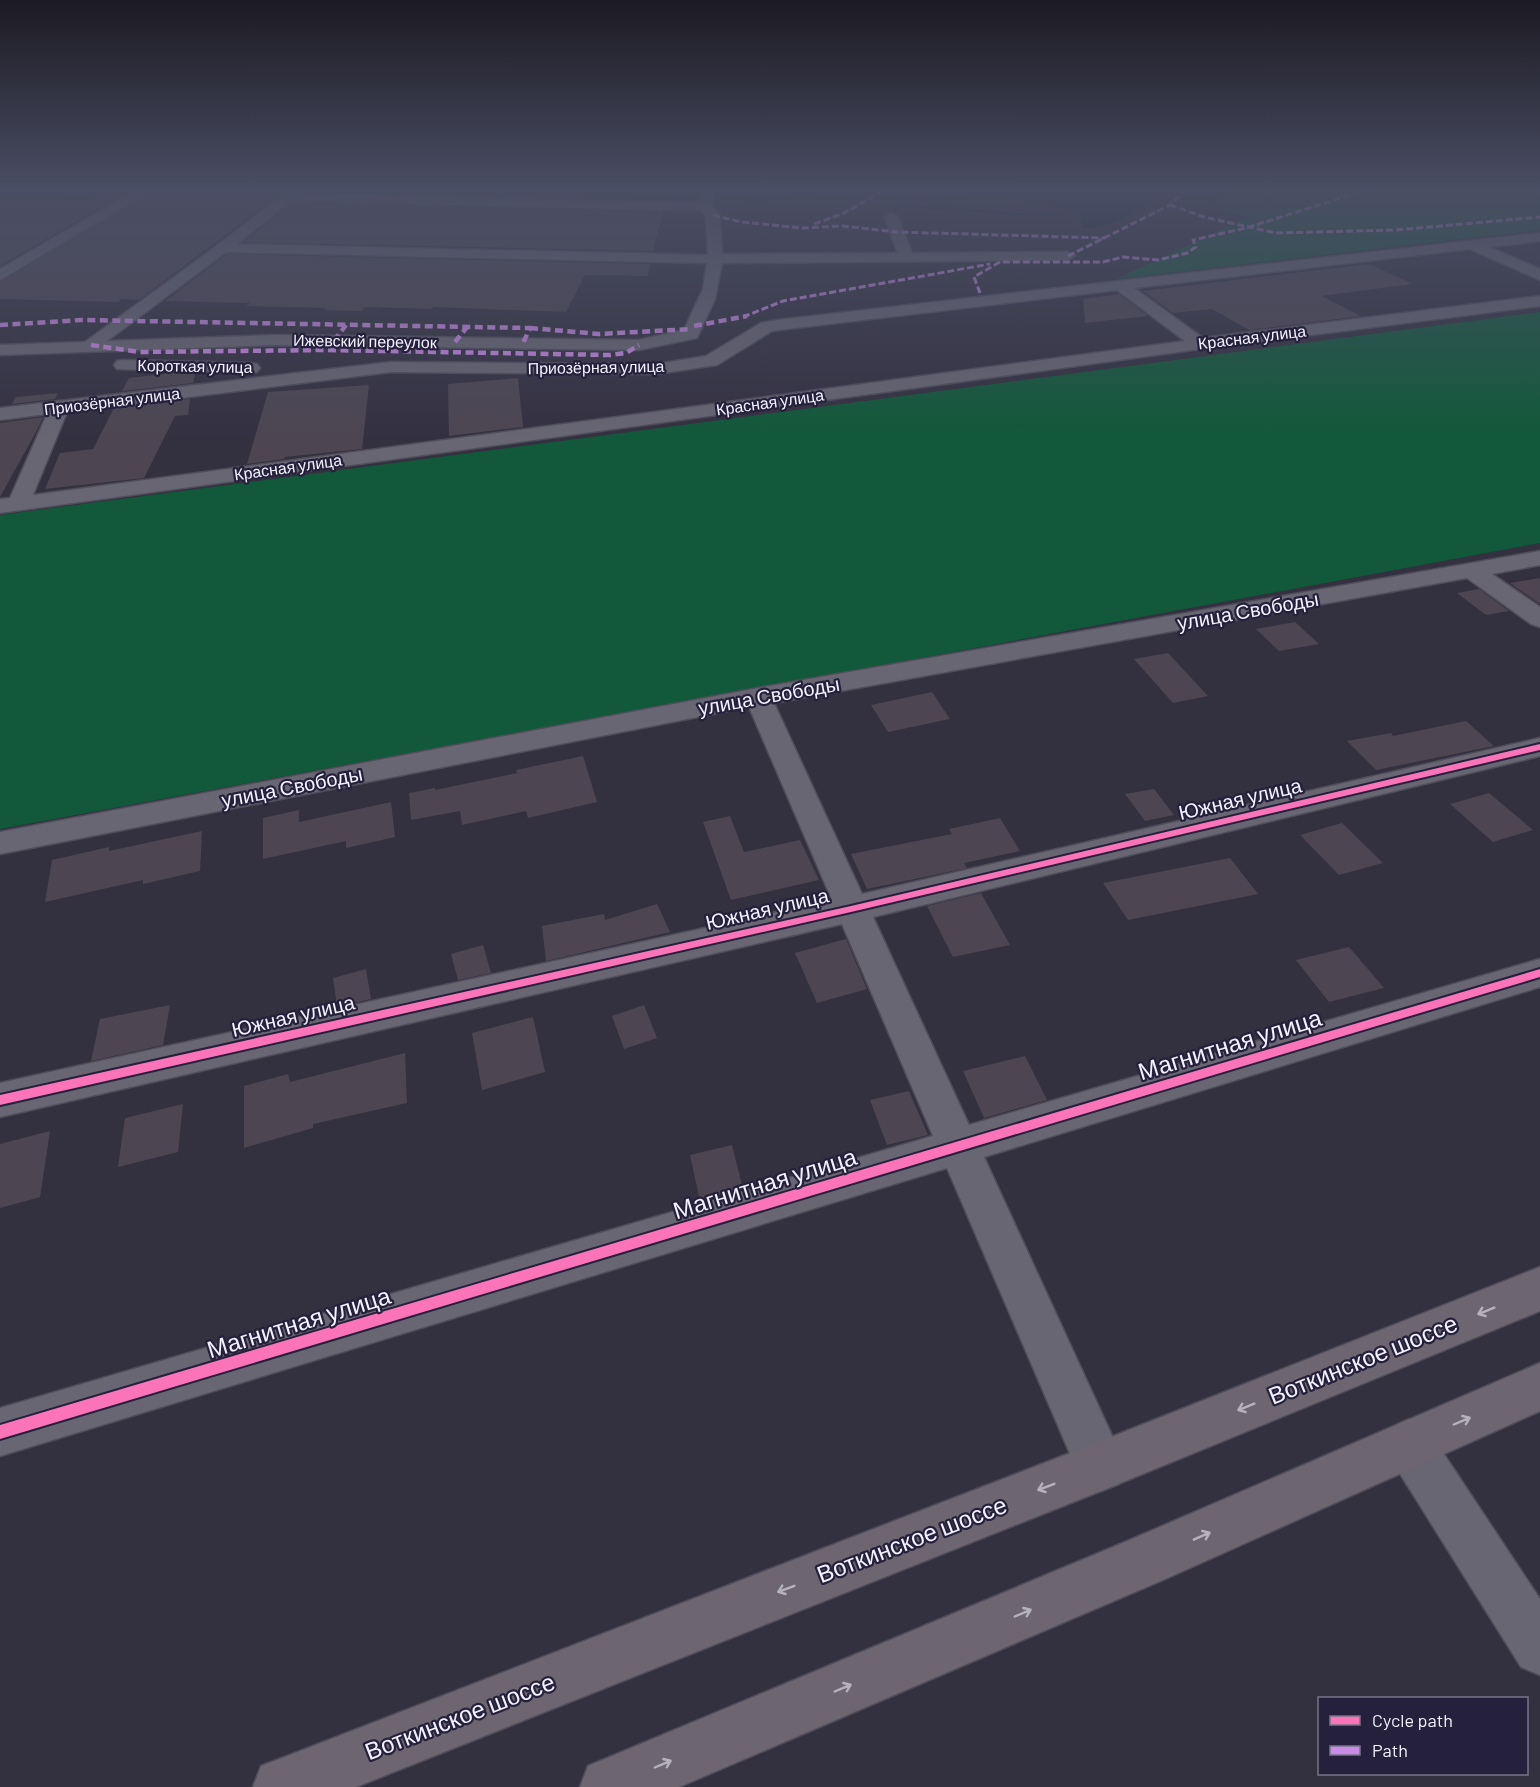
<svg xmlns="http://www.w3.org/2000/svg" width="1540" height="1787" font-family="Barlow,sans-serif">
<rect width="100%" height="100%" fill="#333040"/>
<g fill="#11593a">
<path d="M1229 189H1302L1292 197 1308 189H1540V230L1116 279 1250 216 1229 213 1213 205Z"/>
<path d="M1540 312V543L0 829V515Z"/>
</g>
<path fill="#0a2334" d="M943 189H1171C1152 202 1104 235 1082 227L1081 220C1059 198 975 195 943 189Z"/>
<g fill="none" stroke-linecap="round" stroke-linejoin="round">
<g fill="#0a2334" fill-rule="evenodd">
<path d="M826 189H838L751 204 749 203Z"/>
<path d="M899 204 1017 213 1079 215H1017L900 206Z"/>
</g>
</g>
<g fill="#4d4652">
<path d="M113 189H133L0 266V199L93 200Z"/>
<path d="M156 189H286L139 300 121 299 118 302 0 299V282Z"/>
<path d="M306 189H583L578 198Z"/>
<path d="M292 203 569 210 663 212 653 251 243 242Z"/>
<path d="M227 254 650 264 648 276 585 275 566 312 433 307 432 309 365 307 362 311 324 310 326 308 246 306 250 303 165 301Z"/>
<path d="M1369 264 1413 284 1321 296 1361 316 1249 330 1212 309 1173 313 1143 291Z"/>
<path d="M1119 294 1148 316 1085 323 1083 299Z"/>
<path d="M172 373 195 374 193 383 122 391 129 378Z"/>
<path d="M518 378 523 427 449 436 448 384Z"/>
<path d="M369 385 362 449 285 457 284 459 247 464 268 392Z"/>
<path d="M58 393 55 399 12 404 16 397Z"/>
<path d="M190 399 188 415 175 416 144 478 45 489 60 453 93 449 114 408Z"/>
<path d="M43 417 36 432 0 497V423Z"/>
<path d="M1540 578V604L1510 583Z"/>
<path d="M1479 589 1509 611 1486 615 1457 593Z"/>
<path d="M1295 622 1319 644 1279 651 1256 629Z"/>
<path d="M1168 653 1208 696 1173 703 1134 659Z"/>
<path d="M932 692 950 719 888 732 871 705Z"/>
<path d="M1466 721 1494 746 1376 770 1347 741 1391 733 1393 736Z"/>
<path d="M583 756 597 802 528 818 526 811 462 825 460 811 411 820 409 793 435 788V790L517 773 516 770Z"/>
<path d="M1154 789 1174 815 1145 821 1125 794Z"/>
<path d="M1489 793 1533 830 1493 842 1450 804Z"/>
<path d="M391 802 395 837 346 848V841L263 859V818L299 810V822Z"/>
<path d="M730 816 744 852 800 840 819 880 731 900 703 822Z"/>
<path d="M1000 818 1020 851 964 863 967 868 867 889 851 854 952 834 949 829Z"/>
<path d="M1342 823 1383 863 1339 875 1300 835Z"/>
<path d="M202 831 200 871 143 884V880L45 902 52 860 109 847V851Z"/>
<path d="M1230 858 1258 894 1128 920 1103 883Z"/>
<path d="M981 893 1010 945 953 957 927 906Z"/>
<path d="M657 904 670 932 546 961 542 926 604 914 605 920Z"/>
<path d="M846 939 867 989 817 1003 795 953Z"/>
<path d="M483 945 491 973 458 980 451 954Z"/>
<path d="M1349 947 1384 988 1329 1002 1296 960Z"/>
<path d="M366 969 371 999 337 1007 333 978Z"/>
<path d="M170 1005 163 1045 91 1061 100 1019Z"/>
<path d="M644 1005 657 1038 624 1049 612 1016Z"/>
<path d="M533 1017 545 1072 482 1090 472 1033Z"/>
<path d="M405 1053 407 1103 313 1124V1128L244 1148V1086L288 1074 290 1082Z"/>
<path d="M1025 1056 1047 1100 984 1118 963 1071Z"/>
<path d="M909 1091 928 1135 887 1145 870 1100Z"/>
<path d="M183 1104 178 1152 118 1167 125 1118Z"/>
<path d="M50 1131 40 1197 0 1208V1144Z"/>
<path d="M732 1145 743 1189 700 1201 690 1155Z"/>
</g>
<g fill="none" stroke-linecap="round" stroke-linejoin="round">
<g stroke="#504d5a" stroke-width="3">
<g id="minor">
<path d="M138 189H154L0 280V269Z"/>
<path d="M290 189H304L300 193 699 203 702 189H714L712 206 720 215 722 254 898 253 884 217 891 213 898 217 912 253 1068 252 1075 256 1068 260 722 263 715 299 697 338 639 350 277 345 0 355V345L85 342 218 245ZM291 201 701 211 706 216 708 255 237 244ZM226 252 704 263H707L703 289 684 330 639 340 277 335 107 341Z"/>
<path d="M1540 233V241L1489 247 1540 269V280L1470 249 1134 288 1203 338 1540 296V306L1200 349 0 513V499L10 498 47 414 0 420V408L391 362 657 364 706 356 761 323 778 320ZM1117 290 1185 341 33 495 67 412 391 372 657 374 717 365 772 331 778 330Z"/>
<path d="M123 360 251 363 257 364 260 368 257 372 251 373 117 369 114 365 117 361Z"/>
<path d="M1540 551V565L1492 574 1540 607V627L1531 624 1467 578 774 703 862 894 1540 738V756L873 917 969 1125 1540 959V987L984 1157 1126 1466 1119 1484 1101 1491 1083 1484 947 1168 0 1456V1408L933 1136 842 924 0 1117V1083L832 900 749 707 0 854V832L758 688Z"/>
<path d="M1409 1419 1426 1427 1540 1599V1675L1521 1667 1392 1461 1384 1444 1392 1427Z"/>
</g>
</g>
<g stroke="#504d5a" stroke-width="3">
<g id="major">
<path d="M1540 1267V1311L1101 1491 356 1787H253L261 1766 282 1758 1101 1441Z"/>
<path d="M1540 1363V1411L1163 1580 679 1787H580L588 1766 1125 1542Z"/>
</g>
</g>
<use href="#minor" fill="#686673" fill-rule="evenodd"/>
<use href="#major" fill="#6d6670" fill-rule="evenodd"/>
<g stroke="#ca8be6" stroke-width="3" stroke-dasharray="7 3" stroke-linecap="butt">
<path d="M1170 205 1204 217 1276 233 1396 230 1540 217"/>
<path d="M713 215 741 222 803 228 843 226 897 232 1105 238"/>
<path d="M814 224 842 214 887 189"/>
<path d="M1068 256 1170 205 1186 189"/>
<path d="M980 293 974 277 1000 262H1103L1123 257 1158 260 1187 253 1196 247 1193 240 1246 228 1370 189"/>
<path d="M743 317 783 301 990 264"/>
</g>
<g stroke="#ca8be6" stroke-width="4.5" stroke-dasharray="8 4.5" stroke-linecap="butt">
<path d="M0 325 81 320 530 328 523 343"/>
<path d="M694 326 747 316"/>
<path d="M530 328 599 334 692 329"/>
<path d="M334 341 346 325"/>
<path d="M455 342 467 327"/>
<path d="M91 345 140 352 327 350 610 355 626 353 639 345"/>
</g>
<g stroke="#25203b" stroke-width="4">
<g id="cycleway">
<path d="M1540 744V750L851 912 0 1105V1095L851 906Z"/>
<path d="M1540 969V977L0 1439V1425Z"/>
</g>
</g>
<use href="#cycleway" fill="#fb73b8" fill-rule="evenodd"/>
</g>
<defs><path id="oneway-shaft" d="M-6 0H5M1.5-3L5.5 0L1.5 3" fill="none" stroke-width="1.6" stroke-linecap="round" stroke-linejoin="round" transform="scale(1.5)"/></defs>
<g stroke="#b6b2bd">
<use href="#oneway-shaft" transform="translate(1486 1311) rotate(158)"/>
<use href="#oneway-shaft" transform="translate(1246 1407) rotate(158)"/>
<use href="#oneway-shaft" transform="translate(1462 1421) rotate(-23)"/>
<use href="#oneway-shaft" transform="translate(1046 1487) rotate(159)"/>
<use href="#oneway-shaft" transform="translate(1202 1536) rotate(-24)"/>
<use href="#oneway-shaft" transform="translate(786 1589) rotate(159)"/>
<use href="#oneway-shaft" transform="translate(1023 1613) rotate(-23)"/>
<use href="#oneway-shaft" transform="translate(843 1688) rotate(-23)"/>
<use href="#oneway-shaft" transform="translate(663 1764) rotate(-23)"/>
</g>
<linearGradient id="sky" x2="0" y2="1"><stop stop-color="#1c1a23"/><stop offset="0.43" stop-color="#4a4e64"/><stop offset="1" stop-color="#4a4e64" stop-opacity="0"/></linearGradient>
<rect width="1540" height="440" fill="url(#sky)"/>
<g text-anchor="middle" stroke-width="4.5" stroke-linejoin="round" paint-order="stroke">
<g font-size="16" fill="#f2f1fc" stroke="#25203b">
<text transform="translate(1252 337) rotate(-7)" y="6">Красная улица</text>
<text transform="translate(365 341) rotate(1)" y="6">Ижевский переулок</text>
<text transform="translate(195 366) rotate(1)" y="6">Короткая улица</text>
<text transform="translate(596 367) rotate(-1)" y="6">Приозёрная улица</text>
<text transform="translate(112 401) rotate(-7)" y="6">Приозёрная улица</text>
<text transform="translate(770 402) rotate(-8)" y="6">Красная улица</text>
<text transform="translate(288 467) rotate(-8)" y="6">Красная улица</text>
</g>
<g font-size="20" fill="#f2f1fc" stroke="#25203b">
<text transform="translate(1248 611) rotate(-10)" y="7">улица Свободы</text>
<text transform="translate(769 696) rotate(-10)" y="7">улица Свободы</text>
<text transform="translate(292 787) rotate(-11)" y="7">улица Свободы</text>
<text transform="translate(1240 799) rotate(-13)" y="7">Южная улица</text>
<text transform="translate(767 909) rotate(-13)" y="7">Южная улица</text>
<text transform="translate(293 1016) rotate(-13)" y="7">Южная улица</text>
</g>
<g font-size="24" fill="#f2f1fc" stroke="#25203b">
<text transform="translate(1230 1045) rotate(-17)" y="8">Магнитная улица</text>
<text transform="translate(765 1184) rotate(-17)" y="8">Магнитная улица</text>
<text transform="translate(299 1323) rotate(-17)" y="8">Магнитная улица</text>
<text transform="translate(1363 1360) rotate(-22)" y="8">Воткинское шоссе</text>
<text transform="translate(912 1540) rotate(-21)" y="8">Воткинское шоссе</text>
<text transform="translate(460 1717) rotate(-21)" y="8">Воткинское шоссе</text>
</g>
</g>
<rect x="1318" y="1697" width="210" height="78" fill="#25203b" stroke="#777488" stroke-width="1.5"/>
<rect x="1330" y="1716" width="30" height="9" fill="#fb73b8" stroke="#777488" stroke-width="1.5"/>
<text x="1372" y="1727" font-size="18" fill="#f2f1fc">Cycle path</text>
<rect x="1330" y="1746" width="30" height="9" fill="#ca8be6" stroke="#777488" stroke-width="1.5"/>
<text x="1372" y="1757" font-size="18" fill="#f2f1fc">Path</text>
</svg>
